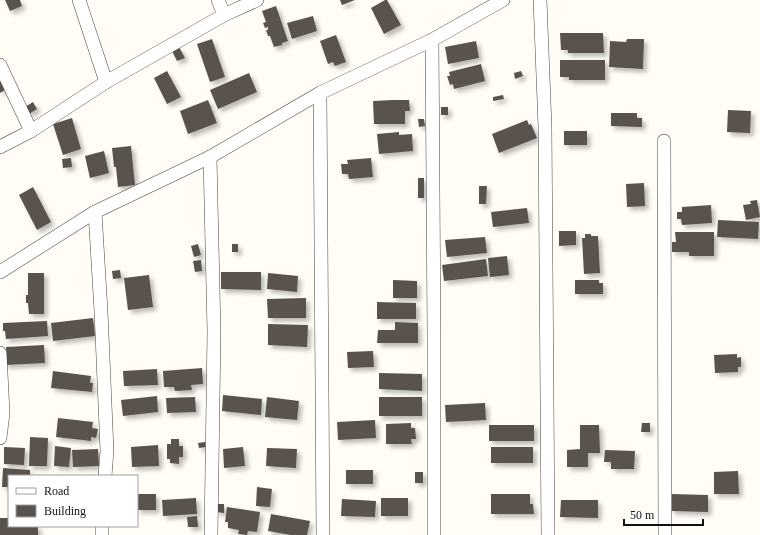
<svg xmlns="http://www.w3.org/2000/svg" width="760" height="535" font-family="'Times New Roman',serif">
<defs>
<filter id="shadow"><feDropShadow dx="3.5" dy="3.5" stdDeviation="2" flood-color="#0004"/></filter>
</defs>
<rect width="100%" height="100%" fill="#fffdf5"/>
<g fill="#5a524d" filter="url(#shadow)">
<path d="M5 0H20L22 6 10 11Z"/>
<path d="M340 0H355L342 5Z"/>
<path d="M385 0H387L401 25 384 34 371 8Z"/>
<path d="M276 6 288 41 282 43V45L274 47 270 36H268L266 30H268V27L265 28 263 23 266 22 262 11Z"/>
<path d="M313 16 317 31 292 39 287 23Z"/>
<path d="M560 33H603L604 53H568V50H561Z"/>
<path d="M336 35 346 62 335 66 333 62 328 64 320 41Z"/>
<path d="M212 39 225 77 210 82 197 44Z"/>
<path d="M627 39H644L643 69 609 67 610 41 626 42Z"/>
<path d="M476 41 479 58 448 64 445 47Z"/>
<path d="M179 47 185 58 177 61 172 51Z"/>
<path d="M560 60H605V80H569V77H560Z"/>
<path d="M481 64 485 81 454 89 453 84 450 85 447 76H450L449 72Z"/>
<path d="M167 71 181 97 167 104 154 78Z"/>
<path d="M521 71 523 76 515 79 514 73Z"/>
<path d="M249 73 257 92 218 109 210 90Z"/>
<path d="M0 81 5 90 0 93Z"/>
<path d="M503 95 504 99 493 101V97Z"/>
<path d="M208 100 217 123 188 134 180 111Z"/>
<path d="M393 100H409L410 111H405V124H374L373 101Z"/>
<path d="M33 102 37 109 29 114 25 107Z"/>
<rect x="441" y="107" width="7" height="8"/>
<path d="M728 110 751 111 750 133 727 132Z"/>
<path d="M611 113H637V118H642V127L611 126Z"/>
<path d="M72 118 81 149 63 155 53 124Z"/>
<path d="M418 119H424L425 126 419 127Z"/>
<path d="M527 120 529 125 531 124 537 138 499 153 492 134Z"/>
<rect x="564" y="131" width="23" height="14"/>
<path d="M399 132V135L412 134 413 151 379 154 377 134Z"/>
<path d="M131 146 135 185 118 187 116 167H114L112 148Z"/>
<path d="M104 151 109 173 90 178 85 156Z"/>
<path d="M71 158 72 167 63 168 62 159Z"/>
<path d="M371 158 373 177 349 179 348 174H342L341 164H348L347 160Z"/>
<rect x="418" y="178" width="6" height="20"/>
<path d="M644 183 645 206 627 207 626 184Z"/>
<path d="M479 186H487L486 204H479Z"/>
<path d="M33 187 51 222 37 230 19 195Z"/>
<path d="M757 200 760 217 746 220 743 205 751 204 750 201Z"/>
<path d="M711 205 712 223 682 225 681 219H677V212H682V207Z"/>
<path d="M527 208 529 223 493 227 491 212Z"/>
<path d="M718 220 759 222 758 239 717 237Z"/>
<path d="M559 231H576V245L559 246Z"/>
<path d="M675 232H714V256H689V252H672V242H676Z"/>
<path d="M585 234H591V236H598L600 273 584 274 582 238H585Z"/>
<path d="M485 237 487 253 447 257 445 240Z"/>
<path d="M198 244 201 255 194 257 191 246Z"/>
<rect x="232" y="244" width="6" height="8"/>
<path d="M507 256 509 275 490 277 488 258Z"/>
<path d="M486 259 488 276 444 281 442 265Z"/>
<path d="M201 260 202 271 195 272 193 261Z"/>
<path d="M120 270 121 278 113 279 112 271Z"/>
<path d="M221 272H261V290L221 289Z"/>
<path d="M28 273H44V314H29L28 303H26V295H28Z"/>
<path d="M268 273 298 276 297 292 267 289Z"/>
<path d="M149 275 153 307 128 310 124 278Z"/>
<path d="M393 280 417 281V298H393Z"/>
<path d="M575 280H599V283H603V294H575Z"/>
<path d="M306 298V318H268L267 299Z"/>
<path d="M377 302 416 303V319H377Z"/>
<path d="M93 318 95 336 53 341 51 323Z"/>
<path d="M47 321 48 336 6 339 5 331H3V323Z"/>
<path d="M395 322 418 323V343H377L378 330H395Z"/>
<path d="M268 324 308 325 307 347 268 345Z"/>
<path d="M44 345 45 363 5 365 4 357H7L6 347Z"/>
<path d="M373 351 374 367 348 368 347 352Z"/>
<path d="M737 354V358L741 357V367H738V372L715 373 714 355Z"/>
<path d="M202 368 203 384 191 385 192 390 175 391 174 387H164L163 371Z"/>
<path d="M157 369 158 385 124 386 123 371Z"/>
<path d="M53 371 91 376 90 383H93L92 392 51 388Z"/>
<path d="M379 373 422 374V391L379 389Z"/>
<path d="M223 395 262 399 261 415 222 411Z"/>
<path d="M157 396 158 412 123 416 121 400Z"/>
<path d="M195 397 196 412 167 413 166 398Z"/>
<path d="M267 397 299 401 297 420 265 417Z"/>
<rect x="379" y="397" width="43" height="19"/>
<path d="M485 403 486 420 446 422 445 405Z"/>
<path d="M58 418 93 422 92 428 98 429 96 438 91 437V441L56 437Z"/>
<path d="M375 420 376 438 338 440 337 422Z"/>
<path d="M411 423V428H415L416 439H411L412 444H386V424Z"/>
<path d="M642 423H650V432H641Z"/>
<rect x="489" y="425" width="45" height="16"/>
<path d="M580 425H599L600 453H588V467H567V450L580 449Z"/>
<path d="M30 437 48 438 47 466H29Z"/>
<path d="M171 439H179V446H183V457H179V464L170 463V459H167V444H171Z"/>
<path d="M205 442 206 447 199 448 198 443Z"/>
<path d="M158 445 159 466 132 467 131 447Z"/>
<path d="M55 446 71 448 69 467 54 466Z"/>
<path d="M4 447 25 448 24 465 4 464Z"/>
<path d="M243 447 245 466 224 468 223 449Z"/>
<rect x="491" y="447" width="42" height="16"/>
<path d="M267 448 297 449 296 468 266 466Z"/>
<path d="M98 449 99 466 73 467 72 450Z"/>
<path d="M605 450 635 451 634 469H611V462H604Z"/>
<path d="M3 468 30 470V476H9V487H2Z"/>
<rect x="346" y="470" width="27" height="14"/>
<path d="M738 471 739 494H714V472Z"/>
<rect x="415" y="472" width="8" height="11"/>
<path d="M257 487 272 489 270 507 256 506Z"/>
<rect x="137" y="494" width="19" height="16"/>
<path d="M491 494H530V504H533L534 514H491Z"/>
<path d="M671 494 708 495V512L671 511Z"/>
<path d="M196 498 197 514 163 516 162 500Z"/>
<rect x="381" y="498" width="27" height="18"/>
<path d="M342 499 376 501 375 517 341 516Z"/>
<path d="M561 500H598V518L560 517Z"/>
<path d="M216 504H224V513L216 512Z"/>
<path d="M227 507 260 512 257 532 248 531 247 535 238 534 239 530 228 528V522H225Z"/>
<path d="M271 514 310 521 307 535H291L268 531Z"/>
<path d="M197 516 198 527H188L187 517Z"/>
<path d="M0 518H9V526H38V535H0Z"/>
</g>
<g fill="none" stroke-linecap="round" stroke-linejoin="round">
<g stroke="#444" stroke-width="14">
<g id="minor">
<path d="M79 0 106 82"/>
<path d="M218 0 224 15"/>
<path d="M540 0 545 127 548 535"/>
<path d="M432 40 434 334V535"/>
<path d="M0 65 31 131"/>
<path d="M320 93 323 535"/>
<path d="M664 141 665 535"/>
<path d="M0 147 31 131 106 82 224 15 257 0"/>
<path d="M210 157 214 332 211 535"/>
<path d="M95 212 101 311 107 451 105 476"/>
<path d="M0 272 95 212 210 157 320 93 432 40 503 0"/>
<path d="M0 353 3 413 0 438"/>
<path d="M102 535V526"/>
</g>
</g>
<use href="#minor" stroke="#fff" stroke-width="13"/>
</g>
<rect x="8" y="475" width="130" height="52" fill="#ffffff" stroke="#a0a0a0"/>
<rect x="16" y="488" width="20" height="6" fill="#ffffff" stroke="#a0a0a0"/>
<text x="44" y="495" font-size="12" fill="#111111">Road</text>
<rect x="16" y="505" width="20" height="12" fill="#5a524d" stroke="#a0a0a0"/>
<text x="44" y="515" font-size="12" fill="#111111">Building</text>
<path d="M624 519v6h79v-6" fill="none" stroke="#111111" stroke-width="2"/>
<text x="630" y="519" font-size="12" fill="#111111" stroke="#ffffff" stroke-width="3" paint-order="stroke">50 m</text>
</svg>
